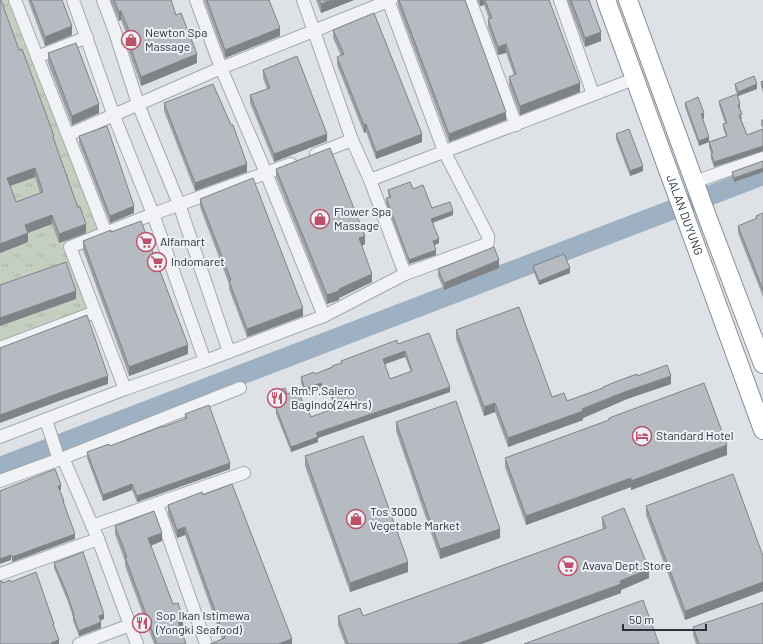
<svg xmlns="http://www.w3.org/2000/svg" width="763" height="644" font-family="Barlow,sans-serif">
<defs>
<pattern id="park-tufts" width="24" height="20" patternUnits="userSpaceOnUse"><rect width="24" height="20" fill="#c5cfc0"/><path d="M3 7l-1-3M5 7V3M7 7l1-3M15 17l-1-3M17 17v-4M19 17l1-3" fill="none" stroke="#a9b2a6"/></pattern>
</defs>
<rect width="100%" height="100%" fill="#dee2e6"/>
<path fill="url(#park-tufts)" d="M0 0H20L101 237 75 249 98 306 0 342Z"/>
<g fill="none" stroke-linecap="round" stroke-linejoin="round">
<path stroke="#9db1c2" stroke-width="20" d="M0 467 763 175"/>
<g stroke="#a4a9af" stroke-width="14">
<g id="minor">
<path d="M15 0 106 233"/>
<path d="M73 0 114 116 153 214 205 361"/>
<path d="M103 0 114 29 138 104 179 204 229 352"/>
<path d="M196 0 221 68 266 173 324 316"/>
<path d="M303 0 352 140 370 180 405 274"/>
<path d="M470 0 516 125"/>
<path d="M560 0 593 94"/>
<path d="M37 57 87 37"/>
<path d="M68 135 221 68 391 0"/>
<path d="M316 154 352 140"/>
<path d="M370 180 634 79"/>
<path d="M694 182 763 158"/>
<path d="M0 348 95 312"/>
<path d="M125 389 70 247 153 214 291 164"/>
<path d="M46 420 59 460"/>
<path d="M0 437 125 389 205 361 324 316 405 274 487 244 488 241V236L444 151 388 0"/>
<path d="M63 458 98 539 137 644"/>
<path d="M0 481 63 458 240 388"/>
<path d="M157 504 206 644"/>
<path d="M92 526 244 473"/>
<path d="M0 574 98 539"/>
<path d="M79 644 130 625"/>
</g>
</g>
<g stroke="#87909b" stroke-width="20">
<g id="highway">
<path id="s1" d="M606 0 763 430"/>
<path d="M628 0 708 219 763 364"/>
</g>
</g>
<use href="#minor" stroke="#f0f2f5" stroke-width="12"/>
<use href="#highway" stroke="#fff" stroke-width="18"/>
</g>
<g fill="#9da1a7" fill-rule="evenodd">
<path d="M0 0 54 141 86 233 59 243 52 224 28 233V242L0 253ZM35 177 40 193 16 202 10 186Z"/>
<path d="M28 0H62L72 35 45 46Z"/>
<path d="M110 0H171L176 15 197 63 141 86 126 43 127 35 121 20 119 21Z"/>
<path d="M204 0H269L280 36 225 58Z"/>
<path d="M316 0H354L321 13Z"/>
<path d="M398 0H465L506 120 449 142 398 6Z"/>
<path d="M477 0H549L580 92 520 115 509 85V77L514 75 506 53 498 55 488 27V19H489L484 5 480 6Z"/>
<path d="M567 0H589L601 41 585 47Z"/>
<path d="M333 30 422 142 376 159 366 132 364 133 337 65V57L341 56 333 38Z"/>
<path d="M48 53 99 113 72 125 48 63Z"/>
<path d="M263 70 327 141 274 162 250 103V95L267 89 263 78Z"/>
<path d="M763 81V93L761 86V82Z"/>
<path d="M735 84 757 89 738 96 735 89Z"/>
<path d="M719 101 740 108V109L742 119H741L747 135 763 129V151L714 167 711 159V154L709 147V142L726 136 723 128V124L725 123 719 105Z"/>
<path d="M164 103 247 172 195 191 164 111Z"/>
<path d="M685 103 704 118 703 119 699 146 685 107Z"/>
<path d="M763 119V129L761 125V120Z"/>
<path d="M616 134 643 171 630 176 616 139Z"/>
<path d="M79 136 134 213 110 223 79 143Z"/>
<path d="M763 161V172L734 182 732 177V172Z"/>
<path d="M276 169 365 244 362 246 372 282 339 298V300L327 304 276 177Z"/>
<path d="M413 189 432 208 453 215 433 223 439 243 434 245 436 255 409 264 386 203V198L389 197 388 194V190Z"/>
<path d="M200 199 303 316 247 337 229 289V284L200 207Z"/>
<path d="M763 213V297L738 233V226L756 219V216Z"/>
<path d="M111 232 188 354 129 376 83 250V241Z"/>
<path d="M533 266 570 273 539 285 533 270Z"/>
<path d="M499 268 444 290 438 276V269Z"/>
<path d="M456 330 552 397 567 401 603 388V387L637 376 671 384 627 399 583 418V420L508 447 495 412 484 416 456 339Z"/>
<path d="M398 344 450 392 318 438V442L291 452 276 414V408H277L273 397V392L287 394 306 411 311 417 335 409 330 395 324 397 321 389 305 394 301 383V377L315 374 332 367V366L341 363V361ZM405 357 411 372 390 379 384 364Z"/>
<path d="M185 414 230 469 137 502 132 490 103 501 87 458V452L110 446 185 419Z"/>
<path d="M609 418 727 455 631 490V487L526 525 505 467V458L609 420Z"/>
<path d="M396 422 500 538 440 559 396 431Z"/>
<path d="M305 456 408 572 350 592 305 466Z"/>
<path d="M203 495 292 644 222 639 185 535 177 538 168 514V505Z"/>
<path d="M646 506 763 556V591L685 620 646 515Z"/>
<path d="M602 517 649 578 621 590V593L481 644H345L338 625V616H363L603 529 602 526Z"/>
<path d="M115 526 162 541 150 545 173 604 183 627 181 628 186 644H154L125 566V561L115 534Z"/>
<path d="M54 563 104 619 101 620V628L79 636 73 621V617L68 602 54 568Z"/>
<path d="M693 627 763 644H696L693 635Z"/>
</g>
<g fill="#7f8388">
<path d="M332 0H354L321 13V4Z"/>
<path d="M480 0H484V5L480 6Z"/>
<path d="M121 11V20L119 21V12Z"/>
<path d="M72 26V35L45 46V37Z"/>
<path d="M280 28V36L225 58V50Z"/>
<path d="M601 32V41L585 47V38Z"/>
<path d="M506 44V53L498 55V47Z"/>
<path d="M197 54V63L141 86V77Z"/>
<path d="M580 83V92L520 115V106Z"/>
<path d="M757 84V89L738 96V92Z"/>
<path d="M99 104V113L72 125V116Z"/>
<path d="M740 104V108L738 109V105Z"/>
<path d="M506 112V120L449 142V134Z"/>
<path d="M704 113V118L701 119V114Z"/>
<path d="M366 124V132L364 133V125Z"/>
<path d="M327 134V141L274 162V154Z"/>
<path d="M422 134V142L376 159V152Z"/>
<path d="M709 137V142L699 146V141Z"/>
<path d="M763 146V151L714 167V162Z"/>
<path d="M247 164V172L195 191V183Z"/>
<path d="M643 166V171L630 176V171Z"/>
<path d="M35 168V177L7 187V178Z"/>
<path d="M763 168V172L734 182V178Z"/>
<path d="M134 206V213L110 223V216Z"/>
<path d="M453 211V215L431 223V219Z"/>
<path d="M52 215V224L25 234V225Z"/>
<path d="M86 224V233L59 243V234Z"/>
<path d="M28 233V242L0 253V244Z"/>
<path d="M365 236V244L359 247V238Z"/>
<path d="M439 239V243L433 246V241Z"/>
<path d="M436 250V255L409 264V260Z"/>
<path d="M499 260V268L444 290V283Z"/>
<path d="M570 268V273L539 285V281Z"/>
<path d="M372 274V282L339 298V300L327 304V295Z"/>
<path d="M76 291V299L0 326V318Z"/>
<path d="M303 308V316L247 337V329Z"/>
<path d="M188 345V354L129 376V367Z"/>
<path d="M405 351V357L383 365V359Z"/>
<path d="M108 376V384L59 401 0 423V424V415L59 393Z"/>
<path d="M671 376V384L627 399 583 418V420L508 447V438L627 391Z"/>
<path d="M321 383V389L305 394V389Z"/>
<path d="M450 387V392L318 438V442L291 452V447L316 433Z"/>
<path d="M330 390V395L324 397V392Z"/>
<path d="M495 403V412L484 416V407Z"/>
<path d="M727 445V455L631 490V481Z"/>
<path d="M230 463V469L137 502V496Z"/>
<path d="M631 478V487L526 525V516Z"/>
<path d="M132 484V490L103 501V495Z"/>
<path d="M61 485V490L58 491V486Z"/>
<path d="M185 527V535L177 538V530Z"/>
<path d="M500 529V538L440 559V549Z"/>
<path d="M162 533V541L148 547V538Z"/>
<path d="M75 534V539L12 562V557Z"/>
<path d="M11 555V560L0 564V559Z"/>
<path d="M408 562V572L350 592V583Z"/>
<path d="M649 569V578L621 590V593L481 644H457Z"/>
<path d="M763 582V591L685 620V611Z"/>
<path d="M104 614V619L99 621V616Z"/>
<path d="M183 619V627L178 629V621Z"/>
<path d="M101 622V628L79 636V631Z"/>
<path d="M292 639V644H278Z"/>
<path d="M59 640V644H51V643Z"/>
</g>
<g fill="#b6bbc2" stroke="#7f8388" fill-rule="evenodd">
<path d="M0 0H1L19 50 22 49 54 136 53 137 78 208 80 207 86 224 59 234 52 215 25 225 28 233 0 244ZM35 168 43 192 16 202 7 178Z"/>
<path d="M31 0H62L72 26 45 37Z"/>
<path d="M114 0H171L176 15 181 13 197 54 141 77 126 35 130 33 121 11 119 12Z"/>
<path d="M207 0H269L280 28 225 50Z"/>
<path d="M319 0H332L321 4Z"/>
<path d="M399 0H465L506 112 449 134Z"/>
<path d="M485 0H549L580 83 520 106 509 77 516 74 506 44 498 47 488 19 492 18Z"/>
<path d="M571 0H589L601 32 585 38Z"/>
<path d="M374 13 422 134 376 152 366 124 364 125 337 57 344 54 333 30Z"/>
<path d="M76 43 99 104 72 116 48 53Z"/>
<path d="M297 56 327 134 274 154 250 95 270 88 263 70Z"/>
<path d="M754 76 757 84 738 92 735 84Z"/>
<path d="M763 81V88L761 82Z"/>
<path d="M213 84 231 125H233L247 164 195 183 164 103Z"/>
<path d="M737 94 740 104 738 105 742 114 739 115 747 135 763 129V146L714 162 711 154 713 153 709 142 727 136 723 124 727 123 719 101Z"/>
<path d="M698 97 704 113 701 114 709 137 699 141 685 103Z"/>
<path d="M107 126 134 206 110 216 79 136Z"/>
<path d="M629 129 643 166 630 171 616 134Z"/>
<path d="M330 148 365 236 359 238 372 274 339 289V291L327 295 276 169Z"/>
<path d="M763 161V168L734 178 732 172Z"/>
<path d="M253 178 303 308 247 329 229 281 231 280 200 199Z"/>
<path d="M410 182 413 189 423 185 432 208 450 202 453 211 431 219 439 239 433 241 436 250 409 260 386 198 391 197 388 190Z"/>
<path d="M763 213V290L738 226 757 218 756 216Z"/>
<path d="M141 221 188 345 129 367 83 241 111 230V232Z"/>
<path d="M494 247 499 260 444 283 438 269Z"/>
<path d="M564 254 570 268 539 281 533 266Z"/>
<path d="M66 262 76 291 0 318V285Z"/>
<path d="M519 307 552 397 564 393 567 401 603 388V387L615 382 637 374V376L667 365 671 376 627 391 582 409 583 411 508 438 495 403 484 407 456 330Z"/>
<path d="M87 315 108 376 59 393 0 415V348Z"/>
<path d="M429 333 450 387 316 433 318 437 291 447 276 408 279 407 273 392 285 388 287 394 298 390 306 411 308 410 311 417 336 408 330 390 324 392 321 383 305 389 301 377 314 372 315 374 333 367 332 366 342 363 341 361 397 340 398 344ZM405 351 412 371 390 379 383 359Z"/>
<path d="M704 383 727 445 631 481V478L526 516 505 458 609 420V418Z"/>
<path d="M456 401 500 529 440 549 396 422Z"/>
<path d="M209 405 230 463 137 496 132 484 103 495 87 452 109 444 110 446 163 426V427L187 418 185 414Z"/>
<path d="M363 436 408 562 350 583 305 456Z"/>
<path d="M55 469 61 485 58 486 64 501H63L75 534 12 557 11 555 0 559V491Z"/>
<path d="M733 474 763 556V582L685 611 646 506Z"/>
<path d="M232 484 292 639 278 644H210L225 638 185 527 177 530 168 505 202 492 203 495Z"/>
<path d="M624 508 649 569 620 581 621 584 457 644H348L338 616 360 608 363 616 606 528 602 517Z"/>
<path d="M154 511 162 533 148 538 173 604 178 603 183 619 178 621 186 644H157L125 557H127L115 526Z"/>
<path d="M83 552 104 614 99 616 101 622 79 631 73 615H74L68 596 54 563Z"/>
<path d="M36 572 54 624H53L59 640 51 643 52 644H0V582L2 581 3 583 10 580 11 582Z"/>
<path d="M643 600 659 644H524Z"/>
<path d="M763 603V644H699L693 627Z"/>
</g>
<defs>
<g id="shop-ring" transform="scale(1)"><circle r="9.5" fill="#edf0f4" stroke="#bd5169" stroke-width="1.5"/><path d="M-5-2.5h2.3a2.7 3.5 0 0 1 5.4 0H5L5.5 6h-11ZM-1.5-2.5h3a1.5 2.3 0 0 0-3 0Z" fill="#bd5169"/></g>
<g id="supermarket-ring" transform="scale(1)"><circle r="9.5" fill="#edf0f4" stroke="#bd5169" stroke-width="1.5"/><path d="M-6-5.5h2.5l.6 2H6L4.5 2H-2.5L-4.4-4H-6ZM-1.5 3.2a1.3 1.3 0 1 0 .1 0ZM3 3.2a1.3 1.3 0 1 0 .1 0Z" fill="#bd5169"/></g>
<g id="restaurant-ring" transform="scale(1)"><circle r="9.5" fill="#edf0f4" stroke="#bd5169" stroke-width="1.5"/><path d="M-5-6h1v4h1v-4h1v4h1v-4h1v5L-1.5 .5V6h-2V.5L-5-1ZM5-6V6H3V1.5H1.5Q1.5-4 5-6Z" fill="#bd5169"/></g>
<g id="hotel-ring" transform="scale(1)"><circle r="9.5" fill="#edf0f4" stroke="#bd5169" stroke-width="1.5"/><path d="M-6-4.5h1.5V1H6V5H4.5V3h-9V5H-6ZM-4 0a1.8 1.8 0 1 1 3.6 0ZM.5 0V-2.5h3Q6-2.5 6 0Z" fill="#bd5169"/></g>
</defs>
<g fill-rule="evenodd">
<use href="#shop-ring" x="131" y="40"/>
<use href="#shop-ring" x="320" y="219"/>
<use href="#supermarket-ring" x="146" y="242"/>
<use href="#supermarket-ring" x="157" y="262"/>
<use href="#restaurant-ring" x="277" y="398"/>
<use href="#hotel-ring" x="642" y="436"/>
<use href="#shop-ring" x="356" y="519"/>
<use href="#supermarket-ring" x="568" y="566"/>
<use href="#restaurant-ring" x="142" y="623"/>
</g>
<g text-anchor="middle" stroke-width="4" stroke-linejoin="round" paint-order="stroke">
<g font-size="12" fill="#29313b" stroke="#edf0f4" text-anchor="start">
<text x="145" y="37">Newton Spa<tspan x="145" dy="14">Massage</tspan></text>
<text x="334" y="216">Flower Spa<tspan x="334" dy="14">Massage</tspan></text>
<text x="160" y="246">Alfamart</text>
<text x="171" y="266">Indomaret</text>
<text x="291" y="395">Rm.P.Salero<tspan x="291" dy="14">Bagindo(24Hrs)</tspan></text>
<text x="656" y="440">Standard Hotel</text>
<text x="370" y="516">Tos 3000<tspan x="370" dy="14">Vegetable Market</tspan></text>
<text x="582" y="570">Avava Dept.Store</text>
<text x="156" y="620">Sop Ikan Istimewa<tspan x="156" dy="14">(Yongki Seafood)</tspan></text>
</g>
<g font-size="12" fill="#29313b" stroke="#edf0f4">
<text dy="4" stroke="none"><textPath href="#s1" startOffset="229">JALAN DUYUNG</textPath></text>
</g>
</g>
<path d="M623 624v6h83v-6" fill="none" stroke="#29313b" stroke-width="2"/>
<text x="629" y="624" font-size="12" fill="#29313b" stroke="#edf0f4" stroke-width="3" paint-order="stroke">50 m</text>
</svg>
